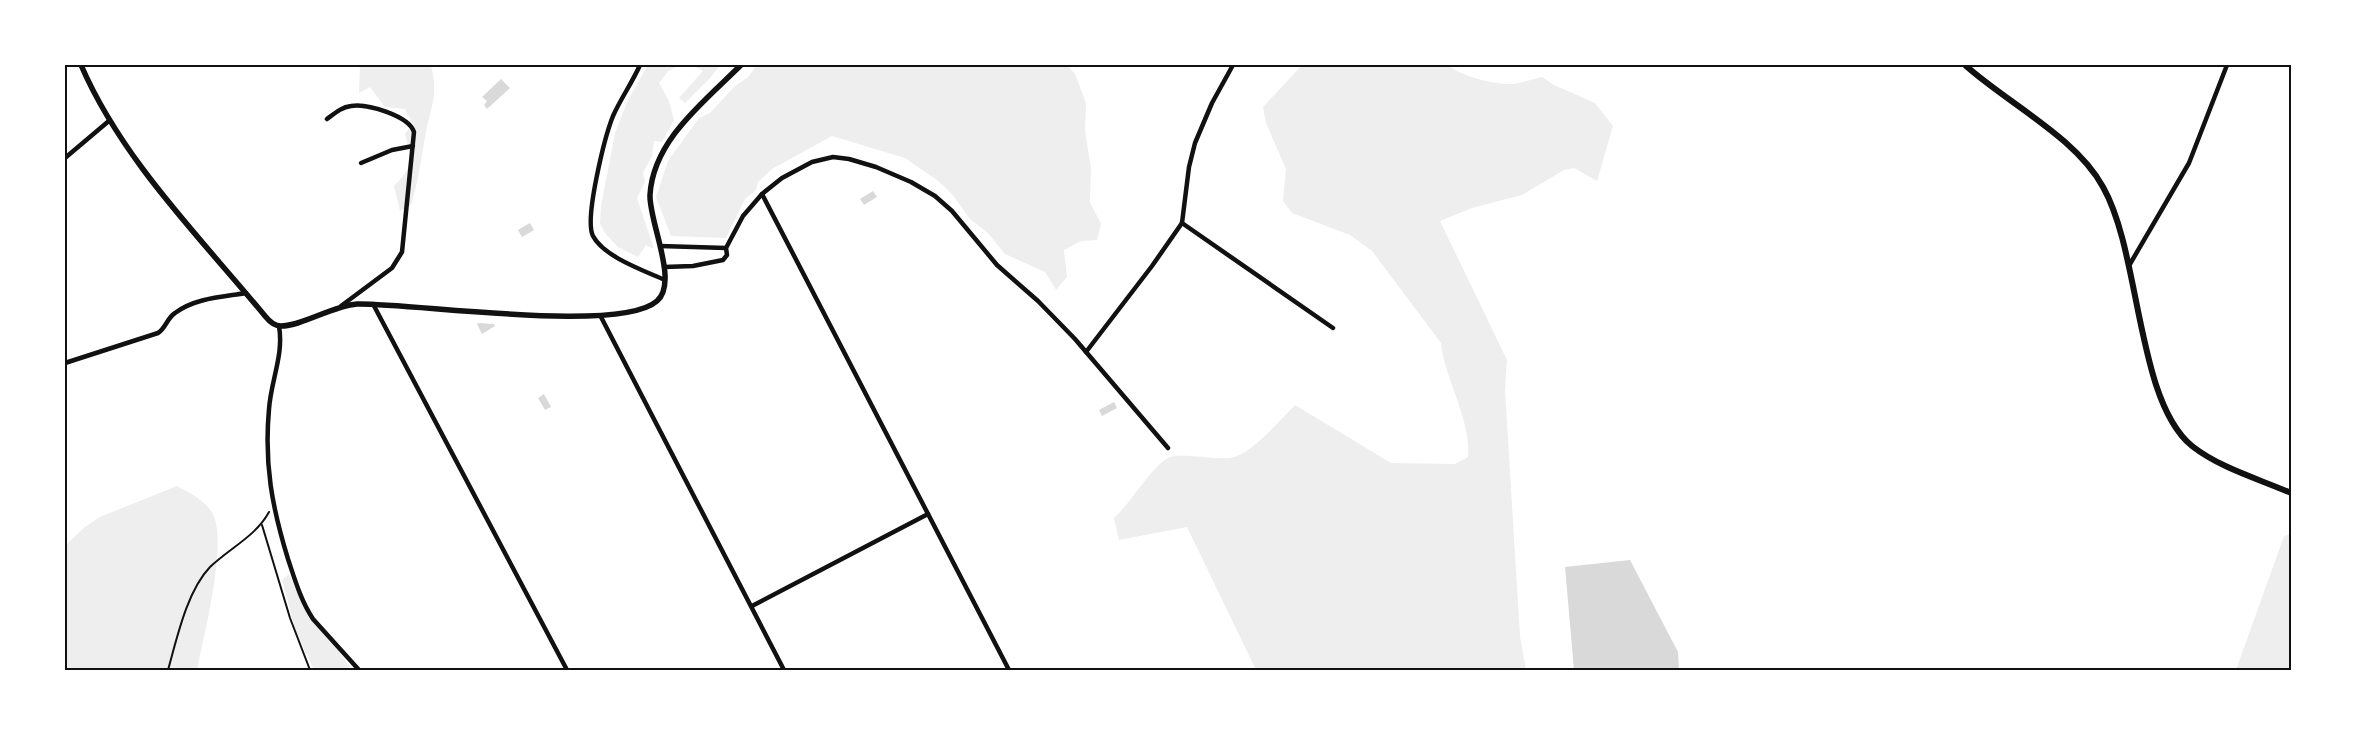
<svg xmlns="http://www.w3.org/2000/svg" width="2356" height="735" font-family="Ubuntu,sans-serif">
<rect width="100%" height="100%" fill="#fff"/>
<g fill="#eee">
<path d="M360 65H431C439 98 430 107 425 137 421 160 418 183 411 205L400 211 394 186C414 167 412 159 405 134L413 124 405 109 385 107 370 87 359 93Z"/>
<path d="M648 65H680L668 71 659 83 669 101 674 120 662 142 654 141 652 156 643 173 645 182 637 198 654 249 646 245 638 257 618 247 606 234 600 224 601 206 615 133 628 100Z"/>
<path d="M692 65H720L710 78 685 103 679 98 703 71Z"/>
<path d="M757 65H1067L1075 74 1086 103 1085 131 1091 168 1090 202 1101 224 1097 240 1081 241 1064 250 1067 277 1056 290 1045 272 1005 254 988 233 970 219 952 194 937 180 905 158 832 136 772 169 758 182 756 190 745 199 726 238 671 236 656 197 668 161 699 118 710 113 734 87 748 77Z"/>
<path d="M1302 65H1449C1457 75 1493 84 1507 84 1518 85 1531 79 1542 77L1554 85 1595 103 1613 126 1597 181 1574 168 1564 170 1522 195 1472 208 1440 221 1507 360 1505 390 1520 636 1526 670H1256L1187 527 1119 540 1114 518C1131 503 1151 467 1168 458 1178 452 1216 460 1230 458 1251 455 1279 421 1295 405L1391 463 1455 464 1468 457C1471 418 1445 381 1441 343L1372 251 1350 235 1292 213 1283 201 1286 169 1266 123 1263 107Z"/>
<path d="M177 486C189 493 203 499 211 511 230 536 203 638 197 670H65V546L85 527 100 517Z"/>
<path d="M2291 534V670H2236L2284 536Z"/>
<path d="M289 574 308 617 335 646 352 670H314L296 632 282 580Z"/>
</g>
<g fill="#d9d9d9">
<path d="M501 79 510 88 487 109 484 105 487 101 482 97Z"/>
<path d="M873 191 877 197 864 205 860 199Z"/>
<path d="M530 223 534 230 522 237 518 230Z"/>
<path d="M479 323 494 324 495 326 482 334 477 324Z"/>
<path d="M544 394 551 407 545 410 538 398Z"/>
<path d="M1114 402 1117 408 1102 416 1099 410Z"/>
<path d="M1630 560 1678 652 1679 670H1574L1565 567Z"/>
</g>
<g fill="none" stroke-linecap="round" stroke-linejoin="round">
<g stroke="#111" stroke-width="2">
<path d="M262 525 290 618 310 670"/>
<path d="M168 670C177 638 187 591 210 567 230 548 256 536 269 512"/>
</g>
<g stroke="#111" stroke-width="4.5">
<path d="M640 65C632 83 621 98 613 116 605 136 584 219 593 236 604 257 645 271 665 280"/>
<path d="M327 119C335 113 342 107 351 106 367 103 409 116 414 132L402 252 392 268 341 306"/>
<path d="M65 158 110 120"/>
<path d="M361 163 392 150 413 146"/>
<path d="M762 194 1009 670"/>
<path d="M1182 223 1333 328"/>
<path d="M660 246 726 248"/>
<path d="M2130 264 2189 163 2227 65"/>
<path d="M664 267 693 266 723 260 727 255 726 248 743 216 762 194 782 178 812 162 833 157 849 159 876 167 911 182 935 196 952 211 997 265 1038 301 1075 339 1168 448"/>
<path d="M373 304 567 670"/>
<path d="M601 317 784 670"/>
<path d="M279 326C284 355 271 380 269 409 264 464 272 507 288 559 295 580 301 601 313 619L359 670"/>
<path d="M1086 352 1152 266 1182 223 1189 167 1195 143 1212 103 1233 65"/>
<path d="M65 363 158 333C166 328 167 318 175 313 195 298 222 297 246 293"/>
<path d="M752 606 928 514"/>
</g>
<path stroke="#111" stroke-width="5.5" d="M81 65C122 160 200 237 265 316 269 321 274 326 281 326 302 326 332 306 357 304 415 303 620 334 657 301 679 282 649 222 650 195 653 140 705 101 741 65"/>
<path stroke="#111" stroke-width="6" d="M1965 65C2007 103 2076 137 2103 187 2141 254 2136 400 2192 446 2220 468 2259 479 2291 493"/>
</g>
<rect width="2356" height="735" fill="none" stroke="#ffffff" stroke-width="132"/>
<rect x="66" y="66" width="2224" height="603" fill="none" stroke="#111" stroke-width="2"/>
</svg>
